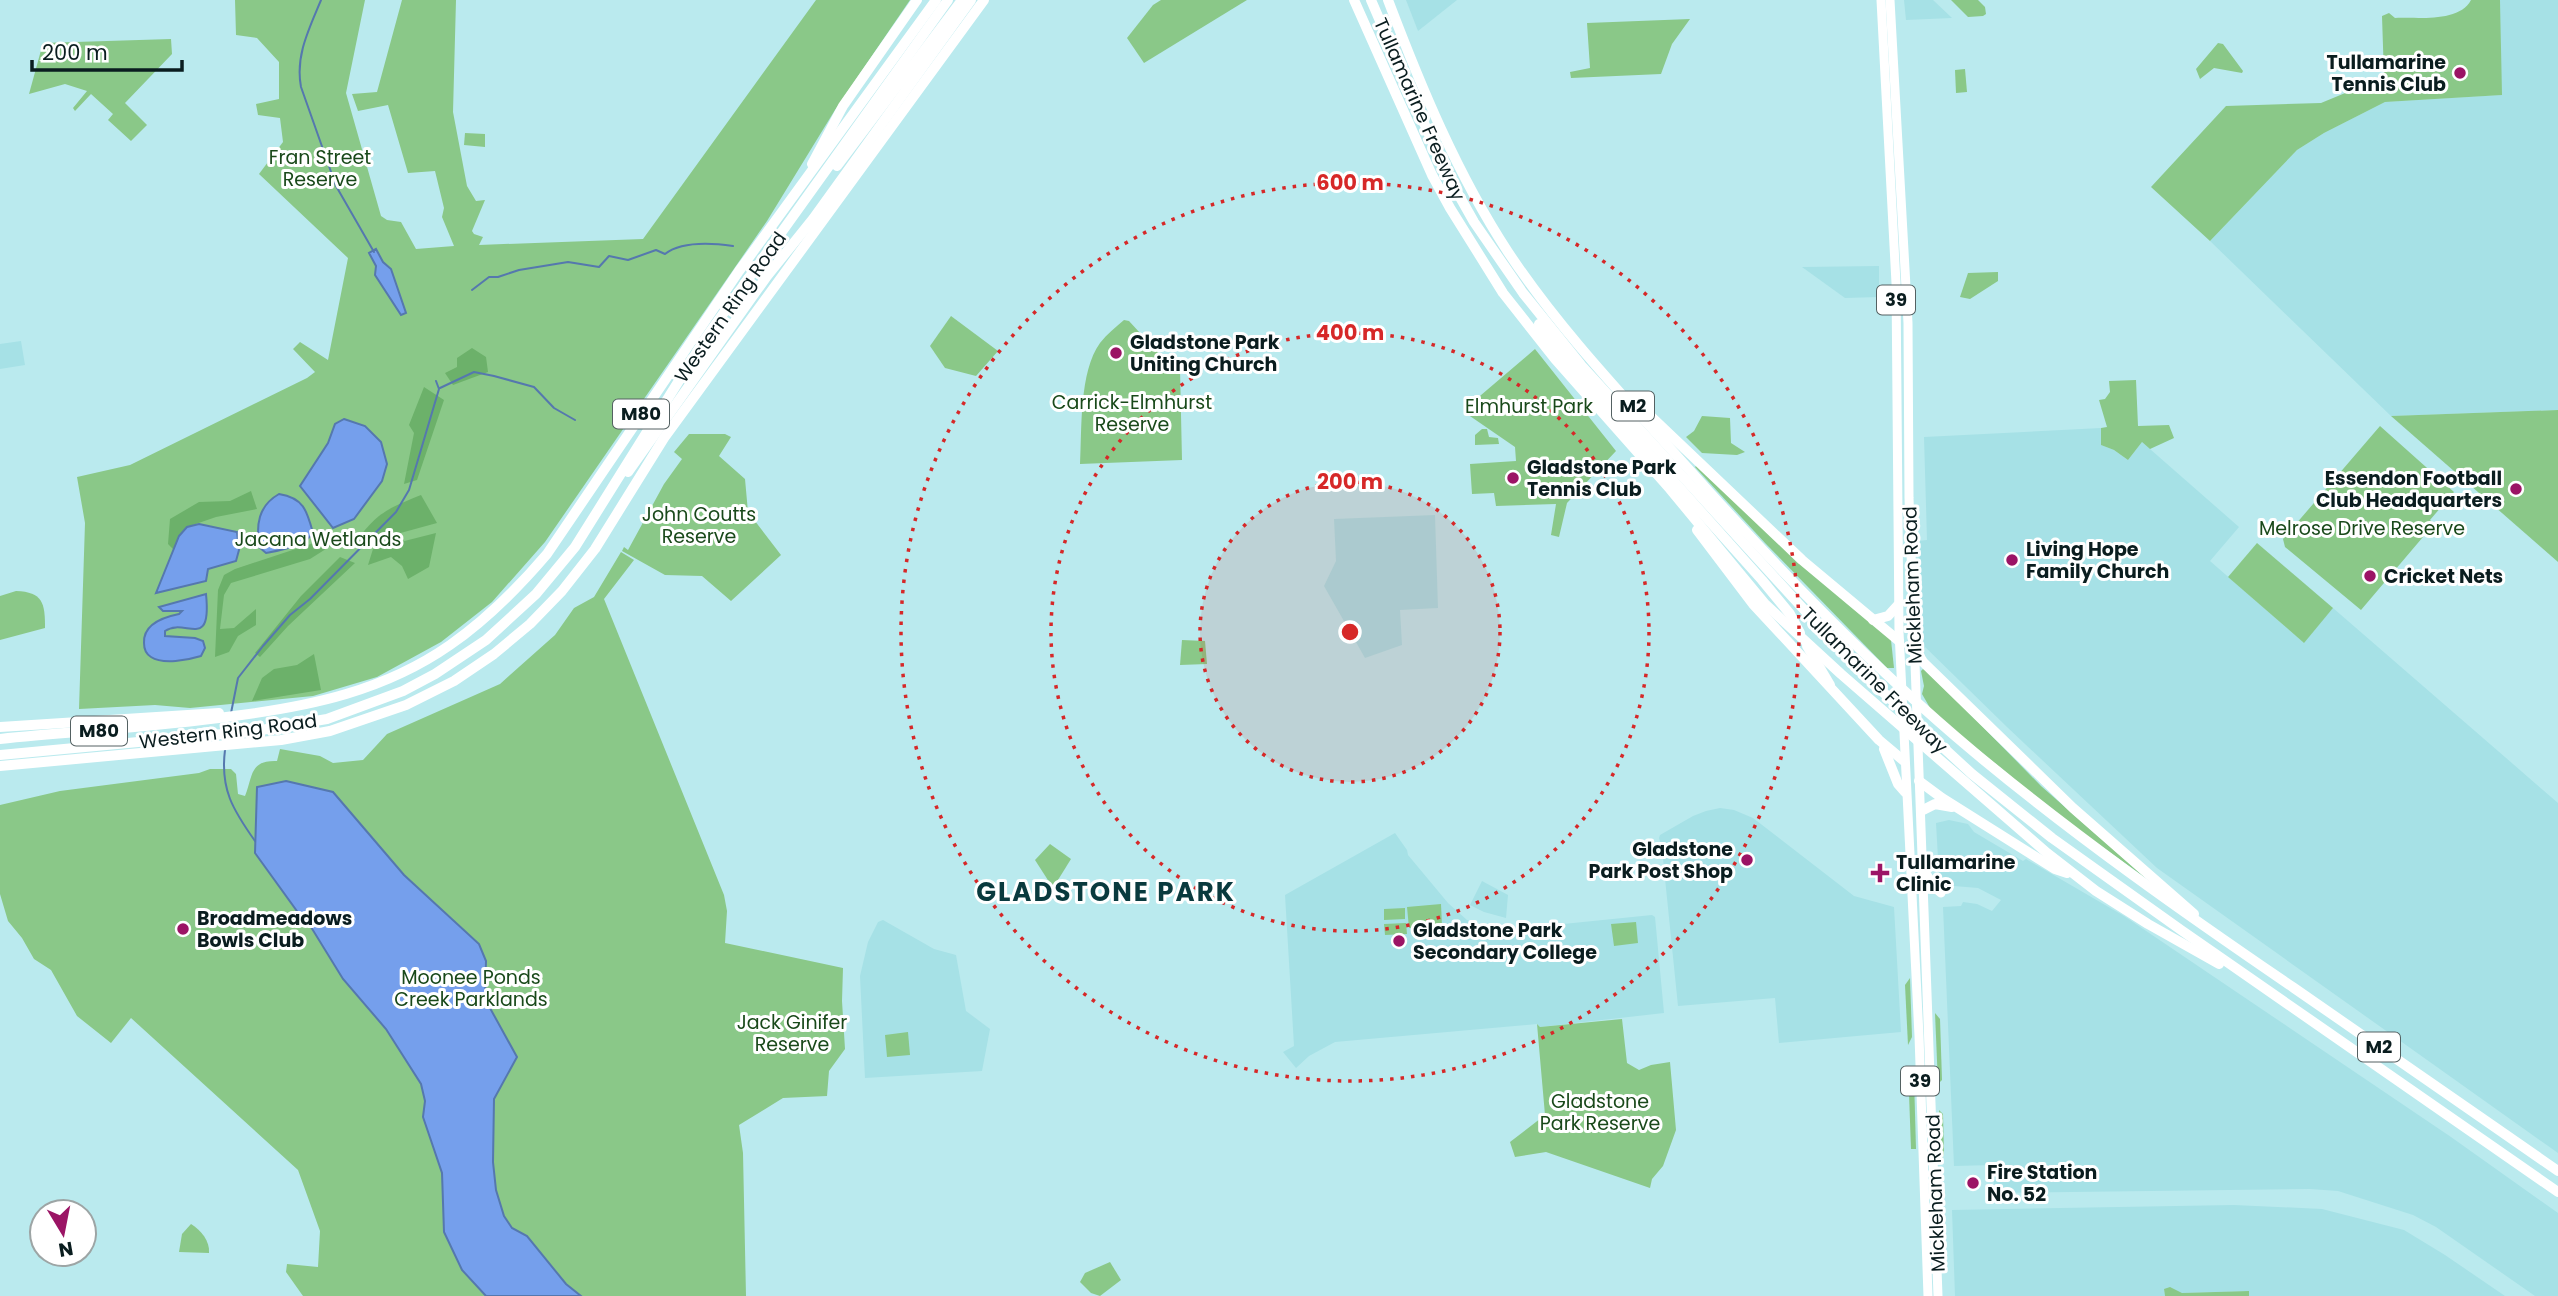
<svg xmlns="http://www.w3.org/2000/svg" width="2558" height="1296" font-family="Poppins,sans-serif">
<rect width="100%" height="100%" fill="#baeaee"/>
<g fill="#a6e1e6">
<path d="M1406 0H1457L1418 31Z"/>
<path d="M1904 0H1933L1952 18 1906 20Z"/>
<path d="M2500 0H2558V410L2391 416 2210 241 2297 150 2324 133 2385 102 2501 95Z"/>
<path d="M1879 266V297L1845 298 1802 267Z"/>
<path d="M21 341 25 365 0 369V344Z"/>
<path d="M2101 428V445L2114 450 2128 460 2142 442 2239 527 2210 561 2303 642 2333 608 2558 803V1153L2157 868 2007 727 1922 644 1918 541 1927 540 1924 437Z"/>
<path d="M1435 515 1438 608 1400 610 1402 645 1365 658 1324 586 1336 561 1334 519Z"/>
<path d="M1720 808 1734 810 1753 818 1854 896 1894 907 1901 1032 1779 1043 1775 998 1678 1006 1662 849 1659 838 1660 835 1693 816 1706 811Z"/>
<path d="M1949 820 1968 824 1974 832 2023 861 2026 859 2124 916 2451 1137 2558 1213V1296H2535L2436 1227 2413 1215 2338 1191 2310 1189 1994 1193 1993 1165 1954 1166 1943 907 1961 906 1963 902 1977 904 1992 911 2001 900 1978 888 1942 885 1939 876 1936 823Z"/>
<path d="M1395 833 1407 850 1408 855 1448 903 1467 920 1482 926 1505 930 1652 915 1655 917 1664 1013 1540 1027 1537 1024 1335 1042 1309 1056 1296 1068 1283 1052 1294 1046 1285 895Z"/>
<path d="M1482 881 1508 895 1506 918 1484 912 1470 905Z"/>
<path d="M883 920 934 949 956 955 966 1011 990 1029 982 1071 865 1078 860 976 868 942 878 922Z"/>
<path d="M2234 1205 2322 1209 2404 1230 2445 1255 2505 1296H2249L2248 1291 2182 1293 2164 1289 2165 1296H1955L1952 1210Z"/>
</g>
<g fill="#8ac888">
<path d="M235 0H365L346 93 381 216 387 220 401 222 416 249 454 246 442 217 444 208 435 171 408 173 388 105 358 111 352 94 377 92 402 0H456L453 112 467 186 476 201 485 200 472 231 474 234 483 237 479 245 643 239 816 0H910L835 110 767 221 545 542 492 602 441 642 377 677 313 696 190 708 155 705 79 709 85 523 77 477 130 465 307 378 315 372 293 349 300 342 328 360 348 258 259 174 283 142 280 118 258 115 256 104 279 99V62L257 38 236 35Z"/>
<path d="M1161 0H1247L1144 63 1127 38 1153 5Z"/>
<path d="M1951 0H1978L1985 7 1986 14 1983 16 1968 17Z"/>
<path d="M2471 0H2500L2502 95 2385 102 2324 133 2297 150 2210 241 2151 187 2226 106 2321 103 2384 77 2382 16 2389 13 2395 18C2417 17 2459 23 2471 0Z"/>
<path d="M1690 19 1672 44 1661 74 1571 78 1570 72 1590 68 1587 23Z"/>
<path d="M171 39 172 54 125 103 147 125 131 141 108 120 113 114 91 94 75 111 73 108 87 91 65 84 29 94 43 43Z"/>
<path d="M2218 43 2223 44 2243 71 2242 73 2214 68 2200 79 2196 69Z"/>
<path d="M1965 69 1967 92 1956 93 1955 70Z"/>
<path d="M465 133 485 134V147L464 145Z"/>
<path d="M1998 272V281L1970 299 1960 297 1968 273Z"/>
<path d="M951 316 998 351 976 376 945 368 930 346Z"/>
<path d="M1124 320 1129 321 1163 358 1180 369 1182 460 1080 464C1082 429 1079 372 1100 343 1107 334 1116 327 1124 320Z"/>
<path d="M1535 349 1616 451 1567 503 1559 537 1551 535 1556 504 1496 506 1494 493 1472 494 1470 464 1516 461 1515 447 1467 414V407Z"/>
<path d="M2136 380 2138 426 2169 425 2174 438 2150 449 2142 442 2128 460 2114 450 2101 445V428L2107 427 2099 400 2105 399 2110 392 2109 381Z"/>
<path d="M2558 410V562L2391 416Z"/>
<path d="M1702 416 1730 418 1731 443 1745 452 1737 455 1702 453 1686 437 1694 431Z"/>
<path d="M2380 426 2454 492 2430 520 2434 524 2361 610 2285 547 2283 539Z"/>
<path d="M1482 429H1487L1489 437 1498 438 1499 444 1475 445V435Z"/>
<path d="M689 434H725L731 437 719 456 745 479 748 512 781 555 731 601 702 576 665 575 622 551 624 547 628 550 664 484 682 459 674 452Z"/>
<path d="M1698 464 1891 640 1894 668H1887L1766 544 1695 467Z"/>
<path d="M2257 543 2333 608 2304 643 2228 577Z"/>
<path d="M621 552 634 560 604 599 724 895 727 911 725 943 843 968 842 1001 845 1049 829 1071 827 1096 783 1098 739 1125 743 1153 746 1296H303L286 1272 287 1264 318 1267 320 1231 298 1170 131 1018 111 1043 77 1016 51 970 34 959 22 938 8 921 0 894V805L60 791 199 773 210 769H231L236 774 238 794 245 796C253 777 249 760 277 761L280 749 320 756 333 763 363 760 387 734 500 684 555 635 574 608 594 597Z"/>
<path d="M16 591C43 592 45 603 45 628L0 640V596Z"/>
<path d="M1182 640 1205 641 1207 664 1180 665Z"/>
<path d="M1923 669 1929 672 2041 786 2147 879 2062 818 1933 713 1922 694 1924 686 1921 671Z"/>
<path d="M1050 844 1071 859 1053 888 1035 860Z"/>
<path d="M1441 904 1442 926 1409 928 1407 907Z"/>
<path d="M1405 908V919L1384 920V909Z"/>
<path d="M1636 922 1638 943 1614 946 1611 924Z"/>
<path d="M1406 923 1407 934 1385 935 1384 924Z"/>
<path d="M1910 978 1912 1037 1908 1045 1905 985Z"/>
<path d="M1935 1013 1940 1019 1942 1080 1938 1084Z"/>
<path d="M1622 1019 1627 1063 1639 1070 1651 1065 1670 1062 1676 1130 1663 1166 1652 1179 1650 1188 1546 1152 1515 1157 1510 1142 1545 1115 1537 1024 1540 1027Z"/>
<path d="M908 1032 910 1055 887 1057 885 1035Z"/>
<path d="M1908 1066 1914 1078 1916 1149H1911Z"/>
<path d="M1939 1110 1943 1114 1944 1154 1941 1161Z"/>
<path d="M191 1224C201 1230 210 1241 209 1253L179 1252 182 1234Z"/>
<path d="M1110 1262 1121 1280 1100 1296 1091 1293 1080 1282 1085 1273Z"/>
<path d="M2170 1287 2182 1293 2249 1291V1296H2165L2164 1289Z"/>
</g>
<g fill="#6cb16a">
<path d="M472 348 486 357 488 372 453 385 445 373 457 367V358Z"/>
<path d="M424 387 444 400 417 480 404 484 414 433 409 425Z"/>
<path d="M251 491 257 509 216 517 187 527 173 549 168 544 170 519 199 502 230 501Z"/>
<path d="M421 495 437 523 353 546C375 514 386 509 421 495Z"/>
<path d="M349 528 356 530 310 559 231 583 224 595 220 629 234 628 256 609V625L238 636 229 652 215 657 218 590 224 575 235 569 335 536Z"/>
<path d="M436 533 429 567 408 579 402 566 391 557 368 565 373 549Z"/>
<path d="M340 557 355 563 288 626 260 657 255 653 301 596Z"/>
<path d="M314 654 321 690 252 701 262 678 274 669 297 665Z"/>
</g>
<g fill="#759fec" stroke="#5578ae" stroke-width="2">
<path d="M376 249 383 262 391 269 406 313 401 315 375 275 376 266 369 253Z"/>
<path d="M344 419 365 426 381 442 387 464 382 481 354 519 333 528 300 486 328 443 335 424Z"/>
<path d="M279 494C304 498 307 511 313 533 305 546 281 550 266 553L259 547C256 525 258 506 279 494Z"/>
<path d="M199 524 237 532 239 550 236 561 208 569 206 581 156 593 179 536 187 527Z"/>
<path d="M206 594C212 652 185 617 165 631V636L195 638 203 641 205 648 201 656C188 660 163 665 151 657 146 654 144 649 144 643 143 624 164 617 179 614L182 611H163L159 607Z"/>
<path d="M286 781 333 792 404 875 479 944 486 961 485 999 517 1057 494 1099 493 1162 496 1190 504 1216 512 1228 527 1236 566 1284 581 1296H486L462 1270 444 1232 442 1173 423 1117 425 1101 421 1084 386 1029 343 979 311 927 302 918 255 853 257 787Z"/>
</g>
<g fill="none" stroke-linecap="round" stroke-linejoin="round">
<g stroke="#5578ae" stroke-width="2">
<path d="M321 0C309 29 295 56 301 87L336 186 374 252"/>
<path d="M472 290 489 277H498L519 270 568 262 599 267 609 256 628 260 656 250 665 254C682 241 712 243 733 246"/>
<path d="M440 388 474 372 494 376 534 387 554 408 575 420"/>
<path d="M231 713 238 678 263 646 290 615 310 599 396 512 409 490 439 389 436 381"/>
<path d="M225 750C220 789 233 810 255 841"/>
</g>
<g stroke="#fff" stroke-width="9">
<path d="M1881 0 1896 283 1899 632 1919 1036 1928 1296"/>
<path d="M1890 0 1908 323 1909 498 1938 1296"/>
<path d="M1926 873 1934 887 1941 893"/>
</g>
<g stroke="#fff" stroke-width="10">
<path d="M1354 0 1432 175 1450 208 1503 293 1555 359 1670 489 1765 604 1841 674 2047 853 2096 891 2148 924 2219 964"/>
<path d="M1371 0 1443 167 1474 222 1523 293 1581 365 1859 670 1972 774 2052 838 2181 930 2558 1192"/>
<path d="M1388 0C1421 87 1457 174 1508 252 1559 329 1624 397 1686 466 1776 567 1870 665 1974 752 2076 837 2184 913 2294 988 2382 1048 2470 1110 2558 1171"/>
<path d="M812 164 843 106 917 0"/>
<path d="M837 166 962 0"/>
<path d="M1539 324 1570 365 1762 580 1790 614 1800 633"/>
<path d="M1643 409 1802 560 1899 641"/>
<path d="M628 472 767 276 813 219 971 0"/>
<path d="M1697 530 1753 604 1879 740 1904 761"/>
<path d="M1873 620 1888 616 1898 605"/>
<path d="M1914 641 1916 651 1923 662 2073 808 2194 914"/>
<path d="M1807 646 1830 685"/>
<path d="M0 727 219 713"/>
<path d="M0 739C78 731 156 727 234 716 311 706 384 691 450 645 486 620 518 588 547 554L739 271 936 0"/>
<path d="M1884 749 1898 784 1905 792"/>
<path d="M0 755 255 731 327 719 403 691 435 674 486 640 536 594 575 547 705 339 948 0"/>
<path d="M0 766 281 740 330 731 406 705 454 681 494 654 530 624 562 591 595 549 664 438 984 0"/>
<path d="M1919 781 1942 798 2055 869 2067 873"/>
<path d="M1921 811 1935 804 1952 807"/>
</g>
</g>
<circle cx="1350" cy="632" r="150" fill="#d62828" fill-opacity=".12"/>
<g fill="none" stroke="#d62828" stroke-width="3.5" stroke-dasharray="3.5 7">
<circle cx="1350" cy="632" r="150"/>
<circle cx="1350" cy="632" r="299"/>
<circle cx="1350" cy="632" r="449"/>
</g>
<g fill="#9b1465" stroke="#fff" stroke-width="2.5">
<circle cx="2460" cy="73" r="7"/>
<circle cx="1116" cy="353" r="7"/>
<circle cx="1513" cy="478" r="7"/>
<circle cx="2516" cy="489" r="7"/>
<circle cx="2012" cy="560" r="7"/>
<circle cx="2370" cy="576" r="7"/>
<circle cx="1747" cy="860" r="7"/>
<path d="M1876.5 862.5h7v7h7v7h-7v7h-7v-7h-7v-7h7z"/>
<circle cx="183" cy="929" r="7"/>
<circle cx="1399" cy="941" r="7"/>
<circle cx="1973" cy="1183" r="7"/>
</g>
<g text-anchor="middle" stroke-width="6" stroke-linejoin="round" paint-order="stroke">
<g fill="#fff" stroke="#546162" stroke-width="2">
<rect x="1877" y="285.5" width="38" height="29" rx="5"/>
<rect x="1612" y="391.5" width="42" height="29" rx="5"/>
<rect x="613" y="399.5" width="56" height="29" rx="5"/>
<rect x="71" y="716.5" width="56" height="29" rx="5"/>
<rect x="2358" y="1032.5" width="42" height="29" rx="5"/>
<rect x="1901" y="1066.5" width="38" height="29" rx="5"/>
</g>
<g font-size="18" font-weight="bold" fill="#0a1d1f">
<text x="1896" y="306">39</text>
<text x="1633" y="412">M2</text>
<text x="641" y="420">M80</text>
<text x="99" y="737">M80</text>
<text x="2379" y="1053">M2</text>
<text x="1920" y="1087">39</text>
</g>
<g font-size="19" font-weight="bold" fill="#0a1d1f" stroke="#fff" text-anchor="start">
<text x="2446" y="69" text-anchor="end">Tullamarine<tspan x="2446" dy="22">Tennis Club</tspan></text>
<text x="1130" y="349">Gladstone Park<tspan x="1130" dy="22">Uniting Church</tspan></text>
<text x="1527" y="474">Gladstone Park<tspan x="1527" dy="22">Tennis Club</tspan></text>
<text x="2502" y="485" text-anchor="end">Essendon Football<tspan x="2502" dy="22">Club Headquarters</tspan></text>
<text x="2026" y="556">Living Hope<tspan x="2026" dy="22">Family Church</tspan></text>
<text x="2384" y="583">Cricket Nets</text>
<text x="1733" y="856" text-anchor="end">Gladstone<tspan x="1733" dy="22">Park Post Shop</tspan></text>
<text x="1896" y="869">Tullamarine<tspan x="1896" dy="22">Clinic</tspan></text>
<text x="197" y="925">Broadmeadows<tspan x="197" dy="22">Bowls Club</tspan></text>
<text x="1413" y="937">Gladstone Park<tspan x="1413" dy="22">Secondary College</tspan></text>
<text x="1987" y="1179">Fire Station<tspan x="1987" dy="22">No. 52</tspan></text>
</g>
<g font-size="19" fill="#0a1d1f" stroke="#fff">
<text transform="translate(1420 109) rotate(66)" y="7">Tullamarine Freeway</text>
<text transform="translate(730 307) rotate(-55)" y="7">Western Ring Road</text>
<text transform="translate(1912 585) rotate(-92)" y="7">Mickleham Road</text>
<text transform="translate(1875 680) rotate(45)" y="7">Tullamarine Freeway</text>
<text transform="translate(228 731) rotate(-7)" y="7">Western Ring Road</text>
<text transform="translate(1935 1193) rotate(-92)" y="7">Mickleham Road</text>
</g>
<g font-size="19" fill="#19491a" stroke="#fff">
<text x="320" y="164">Fran Street<tspan x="320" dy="22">Reserve</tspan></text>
<text x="1132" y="409">Carrick-Elmhurst<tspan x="1132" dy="22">Reserve</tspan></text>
<text x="1529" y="413">Elmhurst Park</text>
<text x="699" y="521">John Coutts<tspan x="699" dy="22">Reserve</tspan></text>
<text x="2362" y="535">Melrose Drive Reserve</text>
<text x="318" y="546">Jacana Wetlands</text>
<text x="471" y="984">Moonee Ponds<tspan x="471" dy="22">Creek Parklands</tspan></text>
<text x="792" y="1029">Jack Ginifer<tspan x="792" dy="22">Reserve</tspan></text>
<text x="1600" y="1108">Gladstone<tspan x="1600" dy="22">Park Reserve</tspan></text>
</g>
<g font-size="26" font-weight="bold" letter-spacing="2" fill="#093a3e" stroke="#fff">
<text x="1106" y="901">GLADSTONE PARK</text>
</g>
</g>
<circle cx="1350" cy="632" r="10" fill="#d62828" stroke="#fff" stroke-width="3.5"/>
<g font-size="21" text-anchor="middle" font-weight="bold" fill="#d62828" stroke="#fff" stroke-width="6" stroke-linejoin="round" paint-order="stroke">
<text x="1350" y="190">600 m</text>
<text x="1350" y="340">400 m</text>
<text x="1350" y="489">200 m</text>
</g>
<g transform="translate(63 1233) rotate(170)"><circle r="33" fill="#ffffff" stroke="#9da5a5" stroke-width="2"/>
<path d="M0-5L12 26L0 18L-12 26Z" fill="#9b1465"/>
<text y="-10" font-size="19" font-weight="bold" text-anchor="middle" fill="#0a1d1f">N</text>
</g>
<path d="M32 60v10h150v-10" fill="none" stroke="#0a1d1f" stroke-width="3.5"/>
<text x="42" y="60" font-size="21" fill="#0a1d1f" stroke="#ffffff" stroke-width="5" paint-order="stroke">200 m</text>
</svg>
